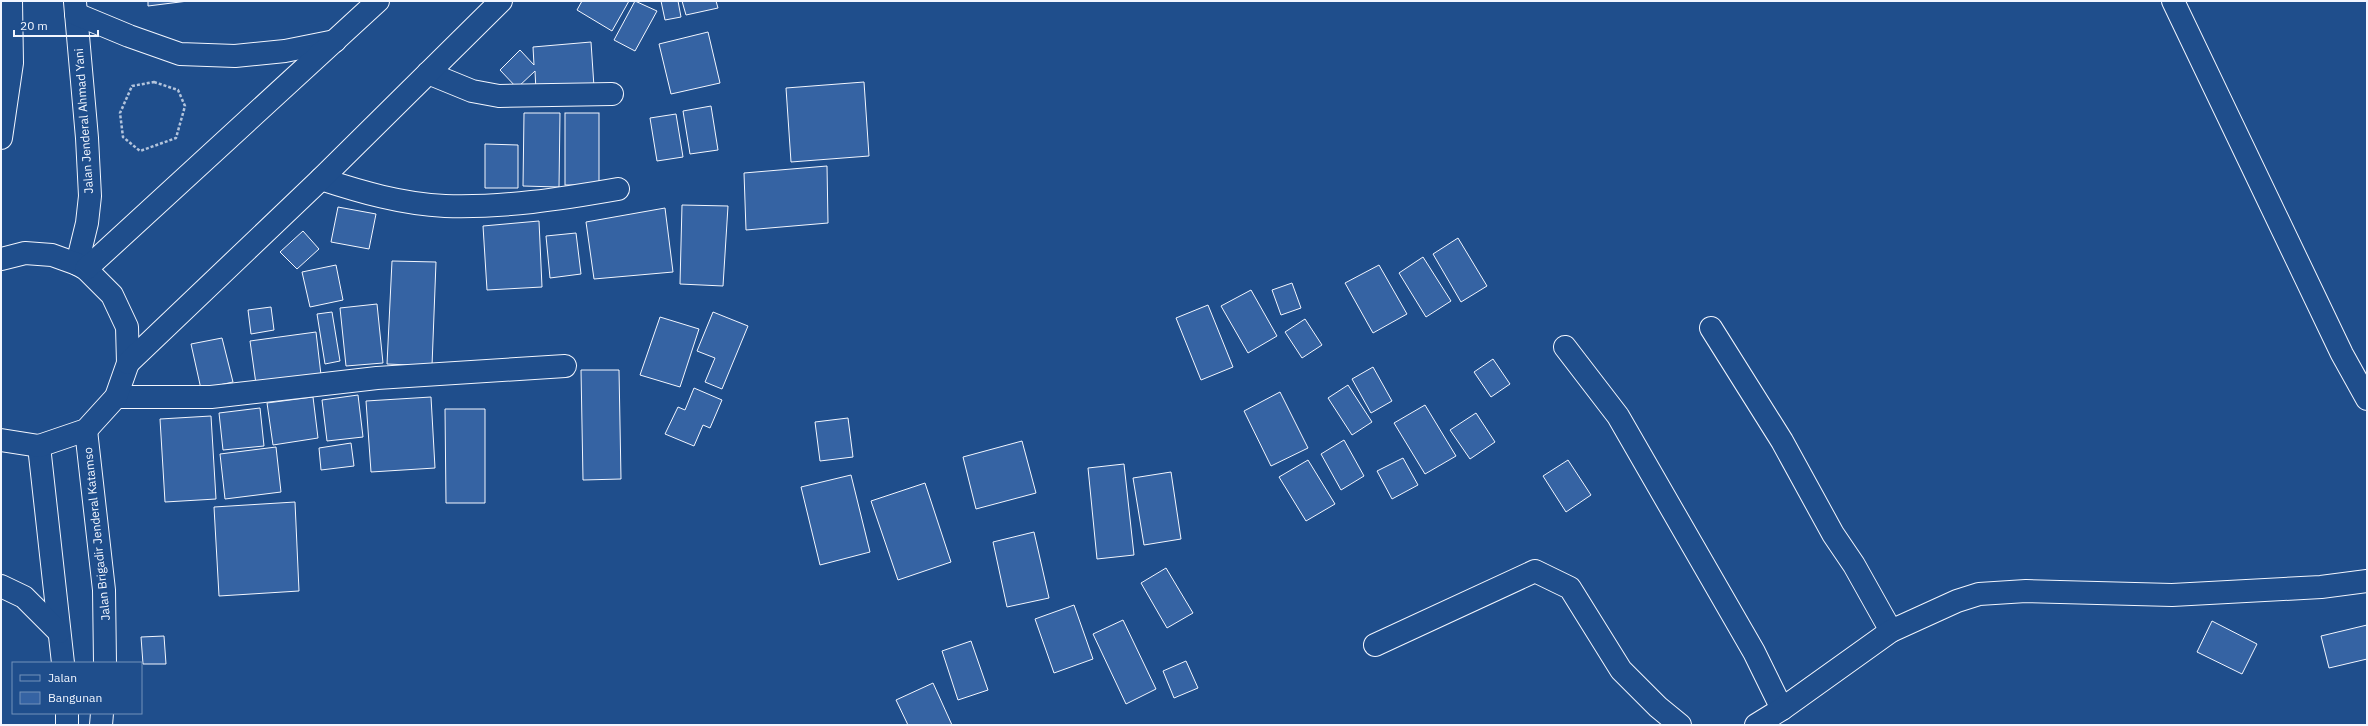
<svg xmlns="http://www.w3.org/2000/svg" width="2368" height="726" font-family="'IBM Plex Sans',sans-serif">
<rect width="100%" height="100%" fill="#1f4e8c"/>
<g fill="#3563a3" stroke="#f2f6ff">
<path d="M148 1H188L148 6Z"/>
<path d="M582 1H629L612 31 577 10Z"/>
<path d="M635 1 657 11 635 51 614 40Z"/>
<path d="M661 1H678L681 17 665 20Z"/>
<path d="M682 1H716L718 8 686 15Z"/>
<path d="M708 32 720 83 671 94 659 44Z"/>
<path d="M591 42 594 87 536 91 535 71 517 88 500 70 520 50 534 65 533 47Z"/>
<path d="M864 82 869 156 791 162 786 88Z"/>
<path d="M711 106 718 150 690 154 683 111Z"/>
<path d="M524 113H560L559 187 523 186Z"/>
<rect x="565" y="113" width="34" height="72"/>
<path d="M676 114 683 157 657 161 650 118Z"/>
<path d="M485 144 518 145V188H485Z"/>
<path d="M827 166 828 223 746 230 744 173Z"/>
<path d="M682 205 728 206 723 286 680 284Z"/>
<path d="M338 207 376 214 369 249 331 242Z"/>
<path d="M665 208 673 272 594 279 586 222Z"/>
<path d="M539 221 542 287 487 290 483 226Z"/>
<path d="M303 231 319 249 297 269 280 252Z"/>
<path d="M576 233 581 274 550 278 546 236Z"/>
<path d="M1458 238 1487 286 1461 302 1433 254Z"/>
<path d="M1423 257 1451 301 1426 317 1399 273Z"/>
<path d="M392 261 436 262 432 366 387 364Z"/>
<path d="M336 265 343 300 310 307 302 272Z"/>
<path d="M1379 265 1407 314 1373 333 1345 283Z"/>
<path d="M1292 283 1301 308 1281 315 1272 290Z"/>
<path d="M1251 290 1277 336 1248 353 1221 306Z"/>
<path d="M377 304 383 363 346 366 340 308Z"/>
<path d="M1208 305 1233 367 1201 380 1176 318Z"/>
<path d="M271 307 274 330 251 334 248 310Z"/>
<path d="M332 312 340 361 325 364 317 314Z"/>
<path d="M713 312 748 326 722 389 705 382 715 358 697 351Z"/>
<path d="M660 317 699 329 680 387 640 375Z"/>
<path d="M1305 319 1322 345 1302 358 1285 332Z"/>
<path d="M316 332 321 375 256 384 250 341Z"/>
<path d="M222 338 233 382 201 389 191 344Z"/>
<path d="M1493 359 1510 384 1491 397 1474 372Z"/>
<path d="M1373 367 1392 401 1371 413 1352 379Z"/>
<path d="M581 370H619L621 479 583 480Z"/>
<path d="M1348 385 1372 422 1352 435 1328 398Z"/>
<path d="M694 388 722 400 710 428 703 425 694 446 665 434 678 407 685 410Z"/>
<path d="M1280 392 1308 448 1271 466 1244 411Z"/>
<path d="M358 395 363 437 327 441 322 400Z"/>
<path d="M313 397 318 438 273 445 267 403Z"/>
<path d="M431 397 435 468 371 472 366 401Z"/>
<path d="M1425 405 1456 456 1425 474 1394 423Z"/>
<path d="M260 408 264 446 223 450 219 413Z"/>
<path d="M445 409H485V503H446Z"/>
<path d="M1476 413 1495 442 1470 459 1450 430Z"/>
<path d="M211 416 216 499 165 502 160 419Z"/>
<path d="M848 418 853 457 820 461 815 422Z"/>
<path d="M1344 440 1364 476 1341 490 1321 454Z"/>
<path d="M1022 441 1036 493 976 509 963 457Z"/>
<path d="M351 443 354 466 321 470 319 448Z"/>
<path d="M276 447 281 492 225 499 220 454Z"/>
<path d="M1403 458 1418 485 1392 499 1377 471Z"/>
<path d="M1308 460 1335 504 1306 521 1279 477Z"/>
<path d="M1568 460 1591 495 1566 512 1543 476Z"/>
<path d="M1124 464 1134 555 1097 559 1088 468Z"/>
<path d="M1171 472 1181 539 1144 545 1133 478Z"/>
<path d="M851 475 870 552 820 565 801 487Z"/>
<path d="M925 483 951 562 898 580 871 501Z"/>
<path d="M295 502 299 591 219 596 214 507Z"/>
<path d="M1034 532 1049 598 1007 607 993 542Z"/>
<path d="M1166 568 1193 613 1167 628 1141 583Z"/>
<path d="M1074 605 1093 659 1054 673 1035 619Z"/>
<path d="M1123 620 1156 689 1126 704 1093 634Z"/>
<path d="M2212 621 2257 644 2242 674 2197 652Z"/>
<path d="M2367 625V659L2329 668 2321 636Z"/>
<path d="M164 636 166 664H143L141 637Z"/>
<path d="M971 641 988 690 958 700 942 651Z"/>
<path d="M1186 661 1198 688 1174 698 1163 671Z"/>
<path d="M933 683 952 725H908L896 700Z"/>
</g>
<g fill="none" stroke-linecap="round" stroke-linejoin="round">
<g stroke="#f2f6ff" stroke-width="24">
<g id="street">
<path d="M2173 1 2342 354 2367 399"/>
<path d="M428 73 472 91 499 96 612 94"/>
<path d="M321 179C361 192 402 204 445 206 503 208 561 199 618 189"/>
<path d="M1711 328 1782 441 1833 534 1854 565 1891 631"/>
<path d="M1565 347 1618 416 1754 652 1782 709"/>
<path d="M116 397H211L377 378 565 366"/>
<path d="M1375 645 1535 571 1570 588 1621 670 1658 707 1680 725"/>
<path d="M1756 725 1782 709 1891 631 1957 601 1979 594 2026 591 2172 595 2321 587 2367 581"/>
</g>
</g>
<g stroke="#f2f6ff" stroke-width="24">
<g id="secondary">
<path d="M86 430 104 590 105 663"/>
<path d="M39 446 63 663"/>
<path d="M67 713V725"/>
<path d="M101 725 102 713"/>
</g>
</g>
<g stroke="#f2f6ff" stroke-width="24">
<g id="highway">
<path d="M75 2 87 138 90 196 87 223 77 264"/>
<path d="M76 14 129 36 180 54 235 56 285 51 335 41"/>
<path d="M1 138 12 63 11 1"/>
<path d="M1 259 25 253 52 255 77 264 86 269 112 295 127 327 128 363 116 397 86 430 39 446 1 440"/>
<path d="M86 269 378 1"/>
<path d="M128 363 321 179 501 1"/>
<path d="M1 586 24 597 59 632"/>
</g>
</g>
<path stroke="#b3c4dc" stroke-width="2.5" stroke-dasharray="3 2" stroke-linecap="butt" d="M154 82 178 90 185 106 176 138 140 151 123 137 120 113 132 86Z"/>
<use href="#street" stroke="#1f4e8c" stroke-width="22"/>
<use href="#secondary" stroke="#1f4e8c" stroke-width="22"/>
<use href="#highway" stroke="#1f4e8c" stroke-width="22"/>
</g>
<g text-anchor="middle" stroke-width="3" stroke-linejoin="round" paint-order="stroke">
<g font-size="12" fill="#f2f6ff" stroke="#1f4e8c">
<text transform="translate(84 121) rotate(-94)" y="4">Jalan Jenderal Ahmad Yani</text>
<text transform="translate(97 534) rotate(-96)" y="4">Jalan Brigadir Jenderal Katamso</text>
</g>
</g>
<rect width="2368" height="726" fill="none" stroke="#f2f6ff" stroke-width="4"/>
<rect x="12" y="662" width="130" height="52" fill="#1f4e8c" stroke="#7391ba"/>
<rect x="20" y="675" width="20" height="6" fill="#1f4e8c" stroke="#7391ba"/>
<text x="48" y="682" font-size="12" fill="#f2f6ff">Jalan</text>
<rect x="20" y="692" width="20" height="12" fill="#3563a3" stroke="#7391ba"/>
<text x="48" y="702" font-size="12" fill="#f2f6ff">Bangunan</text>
<path d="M14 30v6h84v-6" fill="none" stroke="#f2f6ff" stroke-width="2"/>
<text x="20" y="30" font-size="12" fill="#f2f6ff" stroke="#1f4e8c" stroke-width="3" paint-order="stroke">20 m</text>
</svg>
